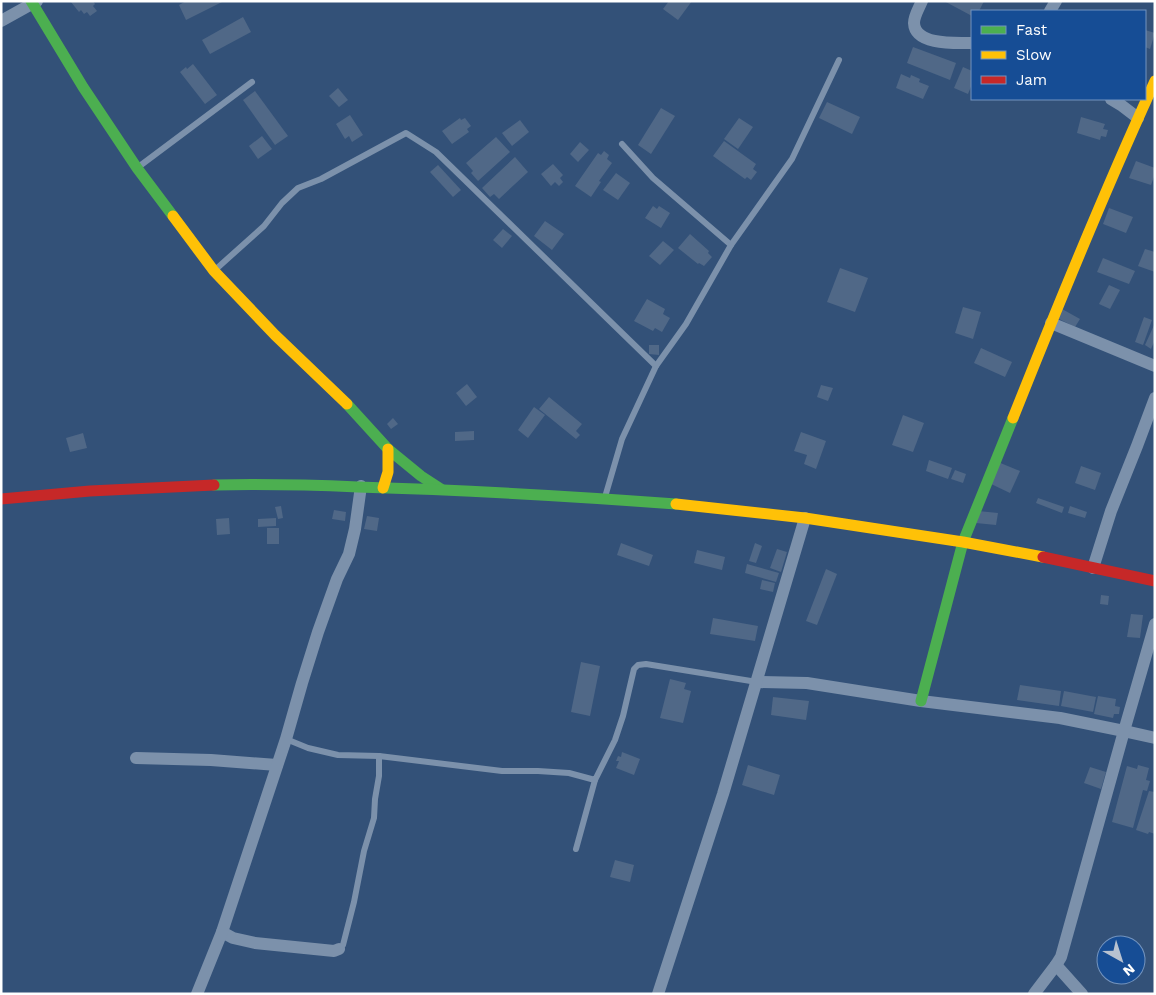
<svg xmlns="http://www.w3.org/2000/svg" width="1156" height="995" font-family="'Work Sans',sans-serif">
<rect width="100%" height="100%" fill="#335178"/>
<g fill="#506887">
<path d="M73 1H93L95 4 93 6 97 11 90 16 87 12 84 14 81 10 79 12 71 2Z"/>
<path d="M186 1H224L186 20 179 5Z"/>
<path d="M669 1H692L678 20 663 9Z"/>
<path d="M944 1H984L979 11H972V16Z"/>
<path d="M243 17 251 32 210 54 202 40Z"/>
<path d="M1145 30 1155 33 1150 49 1145 47Z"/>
<path d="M913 47 956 63 950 80 907 63Z"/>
<path d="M193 64 217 95 205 104 180 72 186 67 187 69Z"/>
<path d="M963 67 972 71V84L968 94 954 88Z"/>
<path d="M901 74 910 78 911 75 920 79 919 82 929 86 923 99 896 88Z"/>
<path d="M338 88 348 100 339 107 329 96Z"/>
<path d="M255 91 288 136 275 145 243 100Z"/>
<path d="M827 102 860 117 852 134 819 118Z"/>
<path d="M661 108 675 116 651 154 638 145Z"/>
<path d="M350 115 363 135 352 142 349 136 345 139 336 124Z"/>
<path d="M1081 117 1105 124 1103 129 1108 130 1106 137 1101 136 1100 140 1077 133Z"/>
<path d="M460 118 461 120 465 118 471 126 467 129 469 132 452 144 442 131Z"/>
<path d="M739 118 753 127 738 149 724 139Z"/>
<path d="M520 120 529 132 512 146 502 133Z"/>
<path d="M262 136 272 149 258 159 249 146Z"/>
<path d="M496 137 510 152 478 181 471 173 473 171 466 163Z"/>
<path d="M724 141 756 164 753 169 757 172 751 180 747 177 745 179 713 156Z"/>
<path d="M580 142 589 150 578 162 570 154Z"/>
<path d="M604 151 609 155 607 159 612 163 599 181 601 182 591 197 575 186 598 153 601 155Z"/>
<path d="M515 157 528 172 499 199 494 194 490 197 482 188Z"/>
<path d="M1136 161 1155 168V174L1151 185 1129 178Z"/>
<path d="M553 164 563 175 560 178 563 182 559 186 555 182 551 186 541 174Z"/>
<path d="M438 165 461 190 453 197 430 172Z"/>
<path d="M616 173 630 183 618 200 603 190Z"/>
<path d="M653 206 657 209 659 206 670 213 661 228 645 218Z"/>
<path d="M1109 208 1133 217 1126 233 1103 224Z"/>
<path d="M545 221 564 234 552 250 534 236Z"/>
<path d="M503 229 512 236 502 248 493 240Z"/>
<path d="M690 234 709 251 708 253 712 257 704 266 699 263 698 264 678 248Z"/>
<path d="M663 241 674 250 660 265 649 256Z"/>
<path d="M1145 249 1155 252V272L1138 266Z"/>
<path d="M1103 258 1135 271 1129 284 1097 272Z"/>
<path d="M840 268 868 278 855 312 827 302Z"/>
<path d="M1109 285 1120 290 1110 309 1099 304Z"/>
<path d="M647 299 665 309 663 314 670 318 662 332 655 328 653 331 634 321Z"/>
<path d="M963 307 981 312 973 339 955 333Z"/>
<path d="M1062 309 1080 319 1075 327 1057 318Z"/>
<path d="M1144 317 1152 320 1143 345 1135 342Z"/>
<path d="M1155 323V340L1151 349 1145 345Z"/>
<path d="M649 345H659V355L649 354Z"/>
<path d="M981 348 1012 362 1005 377 974 363Z"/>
<path d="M467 384 477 397 466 406 456 393Z"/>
<path d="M821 385 833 388 828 401 817 397Z"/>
<path d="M549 397 582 424 576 431 580 435 576 439 539 409Z"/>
<path d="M534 407 545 415 528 438 518 430Z"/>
<path d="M903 415 924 423 913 452 892 445Z"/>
<path d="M393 418 398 424 391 429 387 424Z"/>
<path d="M474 431V440L455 441V432Z"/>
<path d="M801 432 826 441 816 469 804 464 807 455 794 451Z"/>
<path d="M83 433 87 448 70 452 66 438Z"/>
<path d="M929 460 952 468 948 479 926 471Z"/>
<path d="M998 462 1020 471 1010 493 989 483Z"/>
<path d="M1081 466 1101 473 1095 490 1075 483Z"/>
<path d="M955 470 966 474 963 483 951 479Z"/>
<path d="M1038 498 1064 507 1062 513 1036 503Z"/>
<path d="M281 506 283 518 278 519 275 507Z"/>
<path d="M1070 506 1087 512 1085 518 1068 513Z"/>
<path d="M334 510 346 512 345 521 332 519Z"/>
<path d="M978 511 998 513 996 525 976 523Z"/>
<path d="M367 516 379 518 377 531 364 529Z"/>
<path d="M229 518 230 534 217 535 216 519Z"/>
<path d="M276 518V526L258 527V519Z"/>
<rect x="267" y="528" width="12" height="16"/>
<path d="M621 543 653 555 649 566 617 555Z"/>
<path d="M755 543 762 546 756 563 749 561Z"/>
<path d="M777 549 787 552 781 572 770 568Z"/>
<path d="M697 550 725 557 722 570 694 563Z"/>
<path d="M747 564 779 573 776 582 745 573Z"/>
<path d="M826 569 837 574 817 625 806 621Z"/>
<path d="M762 580 775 583 773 592 760 589Z"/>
<path d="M1101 595 1109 596 1108 605 1100 604Z"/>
<path d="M1131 614 1143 615 1140 638 1127 637Z"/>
<path d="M713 618 758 626 755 641 710 634Z"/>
<path d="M581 662 600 666 590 716 571 712Z"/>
<path d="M670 679 686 683 684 689 691 691 683 723 660 718Z"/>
<path d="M1020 685 1061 691 1059 706 1017 700Z"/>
<path d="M1064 691 1096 697 1093 712 1061 706Z"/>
<path d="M1098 696 1116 699 1115 706 1120 707 1119 714H1114L1113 718 1094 714Z"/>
<path d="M773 697 809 701 806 720 771 715Z"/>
<path d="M622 752 640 759 634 775 616 768 619 761H616L618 756 621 757Z"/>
<path d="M748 765 780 775 774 795 742 785Z"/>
<path d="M1138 765 1149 768 1146 780 1150 781 1147 791 1143 790 1133 828 1112 822 1127 766 1137 769Z"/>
<path d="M1090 767 1106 772 1101 789 1084 783Z"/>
<path d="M1149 791 1155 792V834L1149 832 1148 834 1136 830Z"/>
<path d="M615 860 634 865 630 882 610 877Z"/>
</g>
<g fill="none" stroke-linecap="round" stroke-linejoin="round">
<g stroke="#7c91ab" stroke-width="6">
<path d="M622 144 653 178 731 245"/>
<path d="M137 168 252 82"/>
<path d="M215 270 264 226 282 203 298 188 321 179 406 133 436 152 656 366"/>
<path d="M605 497 622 439 656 366 686 324 731 245 792 159 839 60"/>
<path d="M286 739 308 748 338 755 379 756 502 771H538L569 773 595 780 615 740 623 716 634 669 638 665 646 664 757 682"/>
<path d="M576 849 595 780"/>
<path d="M339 949 343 945 354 902 364 851 374 818 375 799 379 776V756"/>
</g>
<g stroke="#7c91ab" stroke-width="12">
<path d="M922 1C919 8 914 16 914 23 915 46 957 43 972 43"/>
<path d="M1050 11 1056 1"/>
<path d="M1 21 37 1"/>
<path d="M1111 99 1121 105 1138 118"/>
<path d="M1051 323 1155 366"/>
<path d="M1093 568 1111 511 1137 446 1155 398"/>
<path d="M757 682 807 683 921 701 1060 718 1124 731 1155 738"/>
<path d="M136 758 211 760 277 765"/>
<path d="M222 932 233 938 255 943 334 951 339 949"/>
<path d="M1056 965 1082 994"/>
<path d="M197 994 222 932 286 739 302 683 318 632 337 579 349 554 355 529 361 486"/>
<path d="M658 994 723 794 805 518"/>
<path d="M1034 994 1056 965 1061 957 1124 731 1155 624"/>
</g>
<g stroke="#4caf50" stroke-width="11">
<path d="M31 1 83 87 137 168 173 216"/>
<path d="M347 404 388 449 421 476 441 489"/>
<path d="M214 485C262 484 310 485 358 487 464 490 570 496 676 504"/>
<path d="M921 701 963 542 1013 418"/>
</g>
<g stroke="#ffc107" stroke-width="11">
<path d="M173 216 214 271 275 335 347 404"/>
<path d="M1013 418C1058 305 1104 192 1155 81"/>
<path d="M383 488 388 472V449"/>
<path d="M676 504 805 518 963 542 1043 557"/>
</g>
<g stroke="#c62828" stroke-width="11">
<path d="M1 499 90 491 214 485"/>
<path d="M1043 557 1155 581"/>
</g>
</g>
<rect width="1156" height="995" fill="none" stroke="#ffffff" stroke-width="5"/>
<rect x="971" y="10" width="175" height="90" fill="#164d95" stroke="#7394bf"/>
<rect x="981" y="26" width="25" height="8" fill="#4caf50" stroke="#7394bf"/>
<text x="1016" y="35" font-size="15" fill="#ffffff">Fast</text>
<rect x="981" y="51" width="25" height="8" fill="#ffc107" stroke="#7394bf"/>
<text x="1016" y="60" font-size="15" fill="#ffffff">Slow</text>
<rect x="981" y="76" width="25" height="8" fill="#c62828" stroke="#7394bf"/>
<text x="1016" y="85" font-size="15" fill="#ffffff">Jam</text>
<g transform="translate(1121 960) rotate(141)"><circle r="24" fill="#164d95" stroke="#7394bf"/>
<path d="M0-4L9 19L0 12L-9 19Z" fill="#b8c2d0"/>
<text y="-8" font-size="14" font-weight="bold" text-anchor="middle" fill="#ffffff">N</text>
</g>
</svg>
